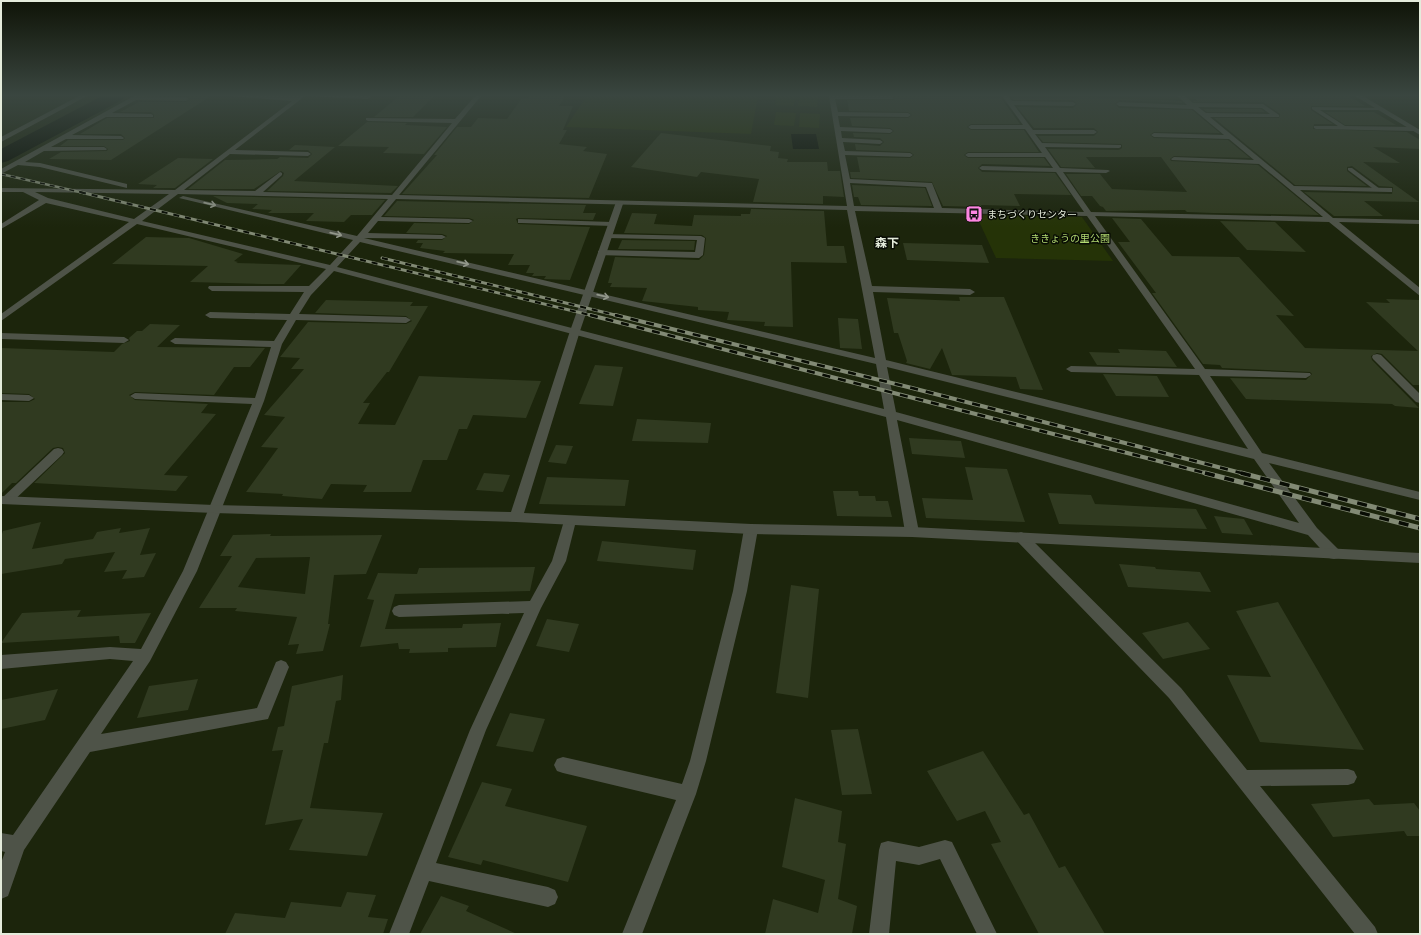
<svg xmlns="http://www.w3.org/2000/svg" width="1421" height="935" font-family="'PT Sans','Noto Sans JP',sans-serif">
<rect width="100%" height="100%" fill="#1c250c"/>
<g fill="#253307">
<path d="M587 96H758L751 134 566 127Z"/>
<path d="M776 96H795L794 106 775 105Z"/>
<path d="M799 96H818L817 107 798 106Z"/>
<path d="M776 112 796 113 794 126 774 125Z"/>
<path d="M800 113 820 114 819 128 799 127Z"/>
<path d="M976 215 1082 217 1113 261 996 258Z"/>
</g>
<path fill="#050b00" d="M791 134H816L819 149H793Z"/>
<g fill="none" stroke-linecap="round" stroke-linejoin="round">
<path fill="#050b00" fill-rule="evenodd" d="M102 96H125L122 100 8 161 1 163V149Z"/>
</g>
<g fill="#303a20" fill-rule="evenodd">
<path d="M188 96H211L111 160 49 159 61 152 107 151 108 149 104 146H60L68 140H123L125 138 121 134H80L107 118H154V115L151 112H120L139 102H186L190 99Z"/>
<path d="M399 96H434L413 117H374Z"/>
<path d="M529 96H565L559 106H573L563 130H567L559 144 587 147 583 151 607 154 589 198 402 194 437 155H434L457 127H471L478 118 507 119 522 98H528Z"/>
<path d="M894 96 1001 98 1020 124H971L967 127 971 130H1024L1039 152H968L964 155 968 158H1044L1050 166 982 164 978 168 982 172 1055 173 1071 195 1014 194 1020 206 981 205 982 207 943 206 932 182 851 178 850 172H860L857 157 910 158 914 155 910 152 856 150 855 144 880 146 884 142 880 138 854 137 853 133 890 134 894 131 890 128 852 126 850 118H908L912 115 908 112 849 111 847 100H894L895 99Z"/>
<path d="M1349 96 1365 106H1311V110L1333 124H1314L1313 129 1407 132 1420 140V149L1373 147 1400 163 1363 162 1419 202 1364 201 1383 216H1334L1304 192 1392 194 1393 187 1379 186 1352 166 1347 167V171L1367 186 1295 185 1214 118H1279L1280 114 1263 102H1194L1193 101H1198L1193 98Z"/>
<path d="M1077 97 1181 101 1183 103 1119 100 1115 104 1119 108 1192 110 1220 133 1154 132 1150 135 1154 138 1228 140 1250 158 1174 156 1170 159 1171 161 1258 165 1319 215 1213 213 1187 212 1185 210 1106 211 1103 207 1100 206 1092 196H1081L1066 174H1100L1112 189 1187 192 1161 157H1086L1095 168 1061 167 1048 149 1119 150 1122 148V145L1121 144 1043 142 1038 136H1094L1098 132 1094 128H1034L1017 107 1073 108 1077 104 1073 100H1013L1011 98H1078Z"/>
<path d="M1203 109H1261L1265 112H1207Z"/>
<path d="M1325 112H1374L1396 125H1345Z"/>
<path d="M367 122 407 123 405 125 447 127 424 154 383 153 389 147 338 146Z"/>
<path d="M661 133 771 146 770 151 779 152 778 158 788 159 787 162H827L828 171H840L844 197 823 196V204L753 202 759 179 701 172 697 177 631 167Z"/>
<path d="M295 145 335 147 294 181 398 186 391 193 267 191 283 176 284 173 281 171 254 189H188L225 160 277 159 280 157 308 158 312 154 308 150H289Z"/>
<path d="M178 158 213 159 175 188H153L157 185 138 184Z"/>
<path d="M852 185 925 188 932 206 861 205 858 197H854Z"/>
<path d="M213 196 385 200 372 215H351L344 222 306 221 314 213H268L272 210 252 209 258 204 227 203Z"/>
<path d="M397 201 586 205 583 213H596L593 220 518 218 516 219 518 224 590 227 570 280 544 279 546 276H532L534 273H526L530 265H508L514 254 443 253 445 251 420 248 423 243H416L418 240H442L447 236 442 234 406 233 414 223 469 224 474 220 469 218 384 216Z"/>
<path d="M751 209 824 211 827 246H844L847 263 791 262 793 327 764 326 765 322 727 320 729 312 698 310V307L642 301 647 288 610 287 612 283H608L615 257 699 260 704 255 706 238 702 235 624 233 632 213 657 214 654 224 692 226 694 215 741 216V214H750Z"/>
<path d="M1112 218 1141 219 1172 256 1239 257 1294 316 1276 315 1305 348 1418 351 1366 302 1390 303 1386 299 1420 300V385H1413L1382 354 1377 353 1371 356 1372 360 1419 408 1395 406 1392 404 1246 399 1230 378 1306 380 1312 374 1310 372 1222 368 1220 365 1203 364 1152 293H1156L1118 242H1130Z"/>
<path d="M1220 221 1275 222 1306 252 1247 250Z"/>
<path d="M146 237 189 238 243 254 234 261 238 262 236 263 301 265 284 284H262L190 282 208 266 112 264Z"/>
<path d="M622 240 695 241 694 250 618 249Z"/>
<path d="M903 243 982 245 989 263 907 260Z"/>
<path d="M959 297H1004L1043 390 1020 389 1016 377 952 375 942 348 930 369 906 363 907 361 898 333H894L887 298 960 301Z"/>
<path d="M326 300 413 302 410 306H428L389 372H387L363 403H370L358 424 395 425 419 376 541 381 526 418 473 415 467 429H459L447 460H423L411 492H363L367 485 331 484 322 499 282 496 283 494 246 492 278 448 261 447 285 417 264 415 304 369H291L300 358 280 357 308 322 406 324 412 321 406 316 315 313Z"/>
<path d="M838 318 858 319 862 349 840 348Z"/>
<path d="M150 324 180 325 157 347 265 348 250 367H234L214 395 135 392 129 395 135 400 208 404 201 413 216 414 164 475 188 476 176 491 34 483 65 453 63 448 58 447 53 448 16 483H12L1 494V402H29L35 399 29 394 1 393V348L114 352 122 344 130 341 129 338 137 331H142Z"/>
<path d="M1118 349 1166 351 1177 367 1097 365 1089 352 1120 353Z"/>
<path d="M595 365 623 367 613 406 579 404Z"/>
<path d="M1103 374 1157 376 1169 397 1116 396Z"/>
<path d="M637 419 711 423 708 443 632 441Z"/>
<path d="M909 438 961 441 965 458 912 454Z"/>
<path d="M556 445 573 446 566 464 548 462Z"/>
<path d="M965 467 1007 469 1025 522 926 518 922 498 973 500Z"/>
<path d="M484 473 510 475 503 492 476 490Z"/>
<path d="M547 477 629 480 625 506 539 504Z"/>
<path d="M833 491H858L859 496H875L876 501H888L892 517 837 516Z"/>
<path d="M1048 493 1091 495 1095 504 1196 509 1207 529 1059 524Z"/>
<path d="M1214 516 1244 519 1253 535 1222 533Z"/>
<path d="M41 522 32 549 93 539 97 532 121 528 119 533 150 528 140 555 156 553 144 577 122 579 127 570 104 572 115 552 65 559 62 564 1 574V537L3 531Z"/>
<path d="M271 534 270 536 382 535 366 574 334 575 328 624H330L323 651 296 654 299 644 288 645 297 617 235 611 237 608H199L232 556H220L233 535ZM310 557 305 594 238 587 256 558Z"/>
<path d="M602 541 696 550 693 570 597 561Z"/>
<path d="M1119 564 1155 567 1156 569 1200 572 1211 592 1128 587Z"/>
<path d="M535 567 530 591 395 594 385 629 462 628 463 624 501 623 496 647 448 648V652L409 653 410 649H399L398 643 360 647 374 600 367 599 378 573 417 574 419 568Z"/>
<path d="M791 585 819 589 808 698 776 693Z"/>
<path d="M1278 602 1364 750 1260 742 1227 675 1271 677 1236 611Z"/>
<path d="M81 610 77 617 151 613 135 643H120L119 636 1 643 22 613Z"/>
<path d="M547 619 579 624 569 652 536 646Z"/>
<path d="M1188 622 1210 649 1163 659 1142 633Z"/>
<path d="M343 675 341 700 336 701 328 743H324L310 808 383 813 367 856 289 850 303 819 265 825 283 750 272 751 278 727 284 726 292 686Z"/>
<path d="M198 679 188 710 137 718 149 686Z"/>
<path d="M58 689 45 720 1 729V700Z"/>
<path d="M510 713 545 719 533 752 496 746Z"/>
<path d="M858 729 872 794 842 795 831 730Z"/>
<path d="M983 751 1024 815 1029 813 1059 868 1065 866 1105 934H1039L991 844 1001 842 985 811 957 821 927 771Z"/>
<path d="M482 782 512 789 505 806 587 826 568 882 483 860 481 865 448 857Z"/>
<path d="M795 798 842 811 838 842 846 844 838 899 857 906 852 934H765L773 899 818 913 825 880 782 867Z"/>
<path d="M1369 799 1374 805 1414 803 1420 811V836H1407L1404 831 1333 837 1311 804Z"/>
<path d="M347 892 376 895 368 917 388 919 383 934H225L235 913 285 918 291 902 341 907Z"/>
<path d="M441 896 469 906 466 911 517 934H420Z"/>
</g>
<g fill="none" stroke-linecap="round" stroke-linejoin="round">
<g fill="#4e5348" fill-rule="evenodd">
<path d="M1312 107 1380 108 1382 110H1320L1345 126 1413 127 1416 129 1413 131 1316 129 1314 128V126H1338L1312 109Z"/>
<path d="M1348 168H1352L1380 189V191H1376L1348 170Z"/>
</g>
<g fill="#4e5348" fill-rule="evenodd">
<path d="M134 96 186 97 189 99 186 101 136 100 112 113 151 114 153 115V117H106L72 135 121 136 124 138 123 139H66L51 147H104L107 149 106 150 44 151 25 162 40 163 127 184V188L40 167 18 165 1 174V169Z"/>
<path d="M230 96H305L235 150 308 152 311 154 308 156 230 154 184 190 255 191 280 172 282 173V175L263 192 392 195 452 123 368 121 366 120V118L455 119 475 96H481L399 195 847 206 829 96H892L894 99H835L838 112 908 113 911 115 908 117 838 116 840 127 890 129 893 131 890 133 841 131 842 138 880 140 883 142 880 144 843 142 845 151 910 153 913 155 910 157 845 155 850 179 932 183 942 208 1084 212 1056 172 982 170 979 168 982 166 1053 168 1045 157H968L965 155 968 153H1042L1025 129H971L968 127 971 125H1023L1002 96H1008L1012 101 1073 102 1076 104 1073 106 1014 105 1033 130H1094L1097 132 1094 134H1035L1042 143 1121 145V147L1119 148 1045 147 1060 168 1108 170 1110 171 1106 173 1063 172 1091 212 1323 217 1259 164 1172 160 1171 159 1174 157 1254 160 1229 139 1154 137 1151 135 1154 133 1224 135 1193 109 1119 106 1116 104 1119 102 1187 105 1178 96H1185L1193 103 1263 104 1279 115V117H1210L1294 186 1392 188V192H1389L1300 190 1333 218 1420 220V224L1339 222 1420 288V296L1329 222 1095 216 1205 369 1310 373 1311 375 1306 378 1210 376 1262 453 1420 492V500L1269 463 1317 528 1339 550 1341 554 1339 558 1334 559 1329 558 1308 535 897 420 919 532 917 535H907L905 532 886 417 334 271 311 295 299 314 406 317 411 320 406 323 296 320 282 344 264 401 197 571 150 661 101 734 257 708 276 662 281 660 286 662 289 667 268 719 90 752 24 850 8 896 1 899V863L5 852 1 851V833L13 835 133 661 110 659 1 669V655L110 647 141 649 183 571 252 404 135 399 130 396 135 393 255 398 271 347 175 344 170 341 175 338 274 341 287 320 210 318 205 315 210 312 290 314 304 292 212 291 208 288 209 286H309L326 269 137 224 1 321V314L129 222 46 203 1 229V224L39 200 23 192H1V188L175 190 292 101ZM1198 107 1262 108 1270 114 1206 113ZM850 183 926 187 934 208 854 206ZM35 192 169 194 134 219 48 198ZM178 194 388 199 357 236 183 196 179 198 353 240 330 265 142 221ZM396 199 847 210 875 358 364 238 442 239 446 237 442 235 368 233 378 221 469 223 473 221 469 219 381 217ZM855 211 1087 216 1195 369 1071 366 1066 369 1071 372 1199 375 1248 449 886 360 873 292 970 295 975 292 970 289 872 286ZM360 242 876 364 884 409 337 267ZM887 367 1254 459 1299 523 896 412Z"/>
<path d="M306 96H370L371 97 368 99Z"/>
<path d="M1355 96H1363L1420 130V135Z"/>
<path d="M518 219 612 222 616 224 612 226 521 223H518Z"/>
<path d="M605 234 701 236 705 238 703 255 699 258 598 255V251L601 250 695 252 697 240 608 238H605Z"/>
<path d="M1 333 124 337 129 340 124 343 1 339Z"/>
<path d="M1377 354 1381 355 1420 394V403L1416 402 1373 359 1372 357 1373 355Z"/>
<path d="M1 394 29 395 34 398 29 401 1 400Z"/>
<path d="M58 448 62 449 64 452 62 455 10 504H2V498L54 449Z"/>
<path d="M570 516 575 518 576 521 566 561 541 608 486 730 436 863 548 887 555 890 558 897 555 904 548 907 429 881 409 934H389L470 730 524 613 399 617 394 615 392 611 394 607 399 605 530 601 552 561 564 521 565 518Z"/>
<path d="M751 524 756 526 758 529 747 591 706 761 696 794 642 934H622L676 800 563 773 557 771 554 765 557 759 563 757 682 784 690 761 733 591 744 529 746 526Z"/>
<path d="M1021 532 1026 534 1181 688 1247 770 1348 769 1354 771 1357 777 1354 783 1348 785 1260 786 1375 927 1378 934H1355L1169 698 1016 540 1014 537 1016 534Z"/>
<path d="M945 840 952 842 997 934H977L940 859 919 865 896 861 889 934H869L879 850 881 843 888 841 919 847Z"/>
</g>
<g fill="#4e5348" fill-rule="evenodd">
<path d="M79 96H87L1 142V137Z"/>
<path d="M616 202 623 204 580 331 524 513 751 524 912 527 1420 553V563L912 537 751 534 516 522 214 513 1 504V496L214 505 511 512 570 331Z"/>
</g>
<g stroke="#828a75" stroke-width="2.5">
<path id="rail-far3" d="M1 174 84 193"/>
</g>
<g stroke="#828a75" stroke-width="3">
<g id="rail-far2">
<path d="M80 192 594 316"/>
<path d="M382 258 619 316"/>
</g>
</g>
<g stroke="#828a75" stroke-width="4">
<g id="rail-far1">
<path d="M590 315 1209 474"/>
<path d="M615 315 912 388 1245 474"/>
</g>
</g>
<g stroke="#828a75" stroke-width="5">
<g id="rail">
<path d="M1205 473 1420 528"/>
<path d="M1241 473 1420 519"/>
</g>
</g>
<use href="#rail-far3" stroke="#080c04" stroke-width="1.5" stroke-dasharray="5" stroke-linecap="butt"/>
<use href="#rail-far2" stroke="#080c04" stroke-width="2" stroke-dasharray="6" stroke-linecap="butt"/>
<use href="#rail-far1" stroke="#080c04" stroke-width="2.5" stroke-dasharray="8" stroke-linecap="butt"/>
<use href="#rail" stroke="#080c04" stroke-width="3.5" stroke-dasharray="10" stroke-linecap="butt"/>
</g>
<defs><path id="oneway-shaft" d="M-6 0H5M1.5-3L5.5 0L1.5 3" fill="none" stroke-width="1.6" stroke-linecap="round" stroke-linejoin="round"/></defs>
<g stroke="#92978a">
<use href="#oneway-shaft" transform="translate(210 204) rotate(13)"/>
<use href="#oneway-shaft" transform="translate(336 234) rotate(13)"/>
<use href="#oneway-shaft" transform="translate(463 263) rotate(13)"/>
<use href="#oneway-shaft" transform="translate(603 296) rotate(13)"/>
</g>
<linearGradient id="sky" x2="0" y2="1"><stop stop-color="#0f1407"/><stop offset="0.42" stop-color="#3a4640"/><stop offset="1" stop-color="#3a4640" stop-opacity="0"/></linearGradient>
<rect width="1421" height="227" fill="url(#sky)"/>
<defs>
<g id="bus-square" transform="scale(0.9)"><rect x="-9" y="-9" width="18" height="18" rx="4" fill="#fd86e2" stroke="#080c04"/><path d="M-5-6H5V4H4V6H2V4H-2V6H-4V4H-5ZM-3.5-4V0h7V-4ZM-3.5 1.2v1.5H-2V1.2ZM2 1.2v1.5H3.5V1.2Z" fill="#111"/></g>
</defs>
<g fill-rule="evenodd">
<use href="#bus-square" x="974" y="214"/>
</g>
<g text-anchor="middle" stroke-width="3" stroke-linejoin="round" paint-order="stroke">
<g font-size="10" fill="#e4ebdb" stroke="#080c04" text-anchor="start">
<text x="987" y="218">まちづくりセンター</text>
</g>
<g font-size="10" fill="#b3da71" stroke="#080c04">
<text x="1070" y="242">ききょうの里公園</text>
</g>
<g font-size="12" font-weight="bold" fill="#e4ebdb" stroke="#080c04">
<text x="887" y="247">森下</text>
</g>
</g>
<rect width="1421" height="935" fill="none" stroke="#e4ebdb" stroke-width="4"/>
</svg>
